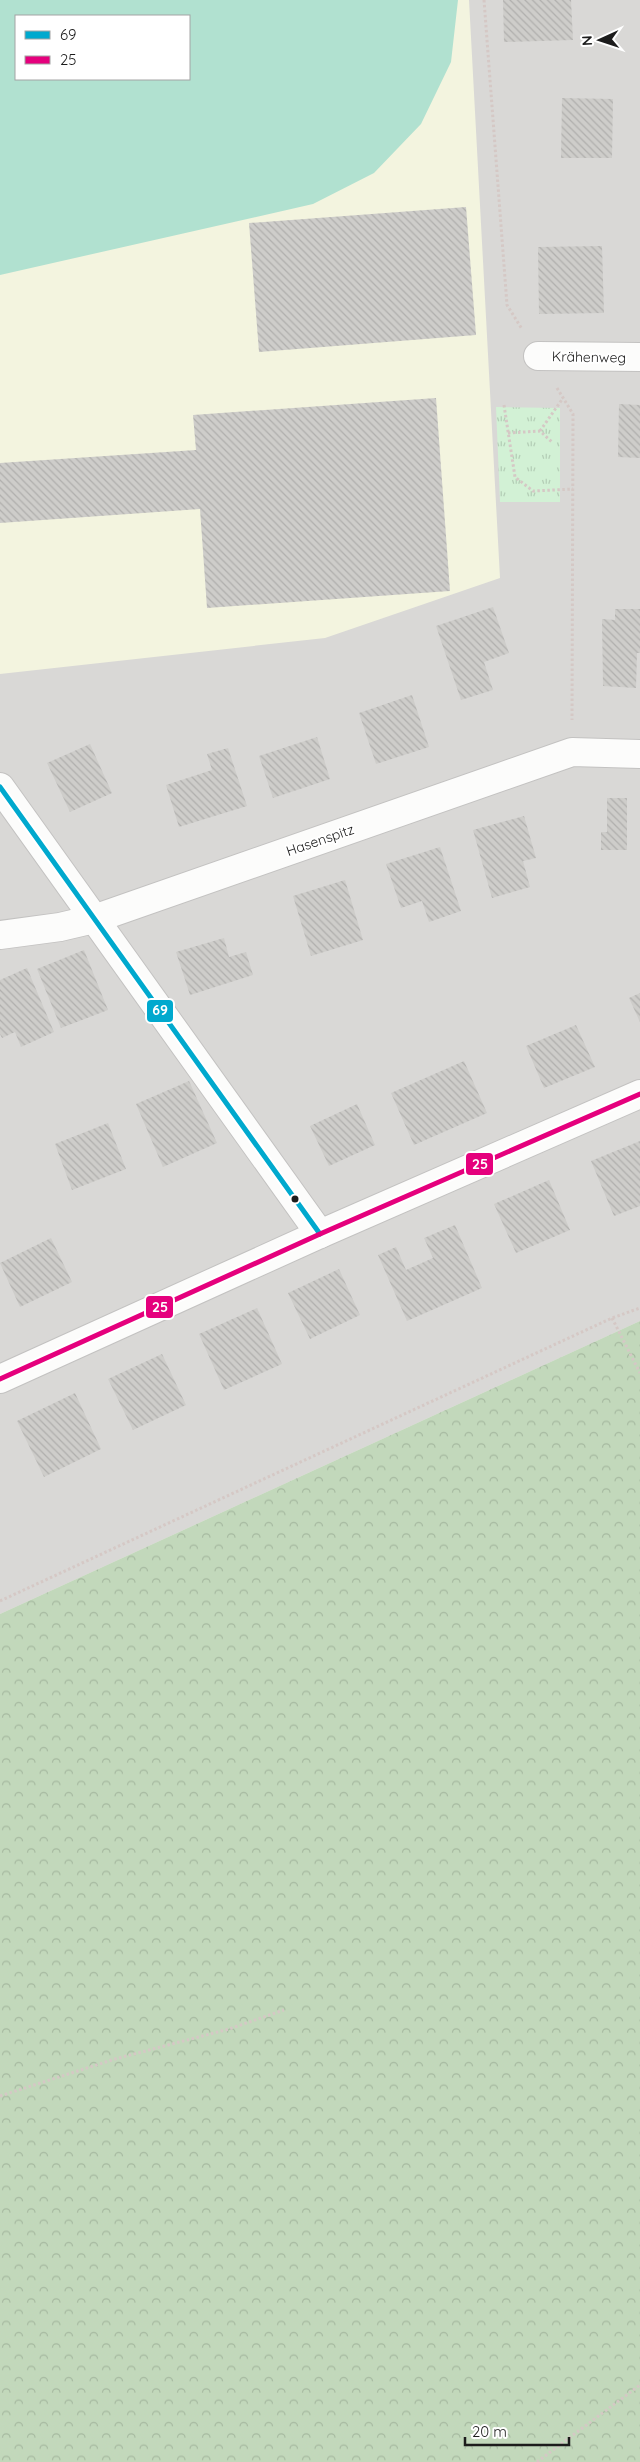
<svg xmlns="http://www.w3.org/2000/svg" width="640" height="2462" font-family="Quicksand,sans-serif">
<defs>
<pattern id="forest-crowns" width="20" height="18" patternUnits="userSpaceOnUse" patternTransform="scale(1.25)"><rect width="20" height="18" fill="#c2d8bb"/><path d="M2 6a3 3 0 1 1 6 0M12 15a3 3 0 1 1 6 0" fill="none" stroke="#a6b9a0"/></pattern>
<pattern id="park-tufts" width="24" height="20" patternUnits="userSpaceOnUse" patternTransform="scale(1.25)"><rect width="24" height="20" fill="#d2f1d5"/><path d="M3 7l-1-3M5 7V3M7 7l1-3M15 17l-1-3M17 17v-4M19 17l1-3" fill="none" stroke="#b4ceb6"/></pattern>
<pattern id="building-back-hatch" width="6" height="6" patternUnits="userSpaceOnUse" patternTransform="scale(1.25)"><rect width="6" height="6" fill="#cecdca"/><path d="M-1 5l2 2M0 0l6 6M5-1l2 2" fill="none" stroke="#b0afad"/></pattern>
</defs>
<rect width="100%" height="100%" fill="#eae9e5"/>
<path fill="#d9d8d6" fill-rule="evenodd" d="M0 0H640V1321L0 1614ZM16 16H189V79H16Z"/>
<path fill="#f3f4df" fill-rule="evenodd" d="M0 0H469L500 578 325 638 0 674ZM16 16H189V79H16Z"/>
<path fill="url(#forest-crowns)" d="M640 1321V2462H0V1614Z"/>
<path fill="url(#park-tufts)" d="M496 407 560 408V502H500Z"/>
<path fill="#b1e1d0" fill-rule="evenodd" d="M0 0H458L451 62 421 124 374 173 313 204 0 275ZM189 16V79H16V16Z"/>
<g fill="url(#building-back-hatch)">
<path d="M503 0H571L573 40 504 42Z"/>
<path d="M562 98 613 99 612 158H561Z"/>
<path d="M466 207 476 335 259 352 249 223Z"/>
<path d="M602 246 604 313 539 314 538 247Z"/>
<path d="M436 398 450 591 207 608 200 509 0 523V463L196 450 193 415Z"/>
<path d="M619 404 640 405V458L618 457Z"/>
<path d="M493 607 509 653 484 662 493 690 461 700 436 626Z"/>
<path d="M615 609H640V653H637L636 688 603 686 602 619 615 620Z"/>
<path d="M412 695 429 747 376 764 359 713Z"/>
<path d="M317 737 330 779 273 798 259 756Z"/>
<path d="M90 744 112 793 70 812 47 763Z"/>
<path d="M228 748 247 806 179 827 166 785 212 770 207 754Z"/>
<path d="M607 798H627V850H601V832H607Z"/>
<path d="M524 816 536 858 523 861 530 887 492 898 473 830Z"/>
<path d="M440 847 461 911 429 922 422 901 401 908 386 864Z"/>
<path d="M345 880 363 940 311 956 293 896Z"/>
<path d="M224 938 229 957 246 952 253 975 190 995 176 952Z"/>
<path d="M84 950 108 1010 61 1028 37 969Z"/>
<path d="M27 968 54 1032 21 1047 15 1032 2 1038 0 1034V980Z"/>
<path d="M640 993V1022L629 998Z"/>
<path d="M576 1025 595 1067 544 1088 526 1046Z"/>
<path d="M464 1061 487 1113 414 1145 391 1093Z"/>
<path d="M189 1081 217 1143 163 1167 136 1104Z"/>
<path d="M357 1104 375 1145 329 1166 310 1126Z"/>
<path d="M108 1123 126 1169 72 1190 55 1144Z"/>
<path d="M640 1141V1206L614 1216 591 1161Z"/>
<path d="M549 1180 570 1230 516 1253 494 1204Z"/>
<path d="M455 1225 482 1288 407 1321 378 1255 396 1247 406 1270 433 1258 424 1238Z"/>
<path d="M51 1238 72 1282 20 1307 0 1263Z"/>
<path d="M339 1269 360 1315 310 1339 288 1293Z"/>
<path d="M257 1308 282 1364 224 1390 199 1334Z"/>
<path d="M162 1354 186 1405 133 1430 108 1379Z"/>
<path d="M75 1393 101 1449 44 1477 17 1421Z"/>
</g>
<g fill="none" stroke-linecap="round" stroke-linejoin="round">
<g stroke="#c3c2c1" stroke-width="30">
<g id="minor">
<path d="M538 356 640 357"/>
<path d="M0 787 320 1234"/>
<path d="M0 935 60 927 94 919 572 752 640 754"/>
<path d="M0 1379 320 1234 640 1094"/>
</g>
</g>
<g stroke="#d5c8c5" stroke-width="3" stroke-dasharray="2.5 2.5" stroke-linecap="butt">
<path d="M484 0 507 305 522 329"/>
<path d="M557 388 573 414 572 720"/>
<path d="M504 405 515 477 533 491 573 489"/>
<path d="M540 431 563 398"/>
<path d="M508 433 540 431 553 443"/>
<path d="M612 1318 640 1373"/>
<path d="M0 1601 612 1318 640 1308"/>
<path d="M0 2096 115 2059 229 2029 284 2010"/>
<path d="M537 2462 640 2385"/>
</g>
<use href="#minor" stroke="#fcfcfb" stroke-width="28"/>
<g stroke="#fff" stroke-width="9">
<path id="bus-1" d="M0 787 320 1234"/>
</g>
<g stroke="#fff" stroke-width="9">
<path id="bus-2" d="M0 1379 320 1234 640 1094"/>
</g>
<use href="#bus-1" stroke="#00a9ce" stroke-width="5"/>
<use href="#bus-2" stroke="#e5007d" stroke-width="5"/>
</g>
<circle fill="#1c1c1c" stroke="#fff" stroke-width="2" cx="295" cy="1199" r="4.5"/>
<g text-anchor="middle" stroke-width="4" stroke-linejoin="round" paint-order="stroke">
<g font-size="14" fill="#1c1c1c" stroke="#fff">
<text transform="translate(589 357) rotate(1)" y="5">Krähenweg</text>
<text transform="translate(320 840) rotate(-19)" y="5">Hasenspitz</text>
</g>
</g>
<g stroke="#fff" stroke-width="2">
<rect x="146" y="999" width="28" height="24" rx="5" fill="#00a9ce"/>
<rect x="465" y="1152" width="29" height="24" rx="5" fill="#e5007d"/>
<rect x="145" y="1295" width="29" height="24" rx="5" fill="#e5007d"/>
</g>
<g font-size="14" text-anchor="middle" font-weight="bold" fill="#fff">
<text x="160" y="1015">69</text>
<text x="480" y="1169">25</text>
<text x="160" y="1312">25</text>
</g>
<rect x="15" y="15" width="175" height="65" fill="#ffffff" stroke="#a4a4a4"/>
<rect x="25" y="31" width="25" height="8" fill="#00a9ce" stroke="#a4a4a4"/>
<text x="60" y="40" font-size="15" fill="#1c1c1c">69</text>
<rect x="25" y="56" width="25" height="8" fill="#e5007d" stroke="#a4a4a4"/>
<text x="60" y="65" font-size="15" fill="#1c1c1c">25</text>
<g transform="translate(600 40) rotate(267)" stroke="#ffffff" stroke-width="4" paint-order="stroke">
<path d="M0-4L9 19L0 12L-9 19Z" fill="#1c1c1c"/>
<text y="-8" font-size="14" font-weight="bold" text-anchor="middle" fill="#1c1c1c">N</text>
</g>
<path d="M465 2437v8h104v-8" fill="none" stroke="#1c1c1c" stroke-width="2.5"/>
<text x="472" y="2437" font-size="15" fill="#1c1c1c" stroke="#ffffff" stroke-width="4" paint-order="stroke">20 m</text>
</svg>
